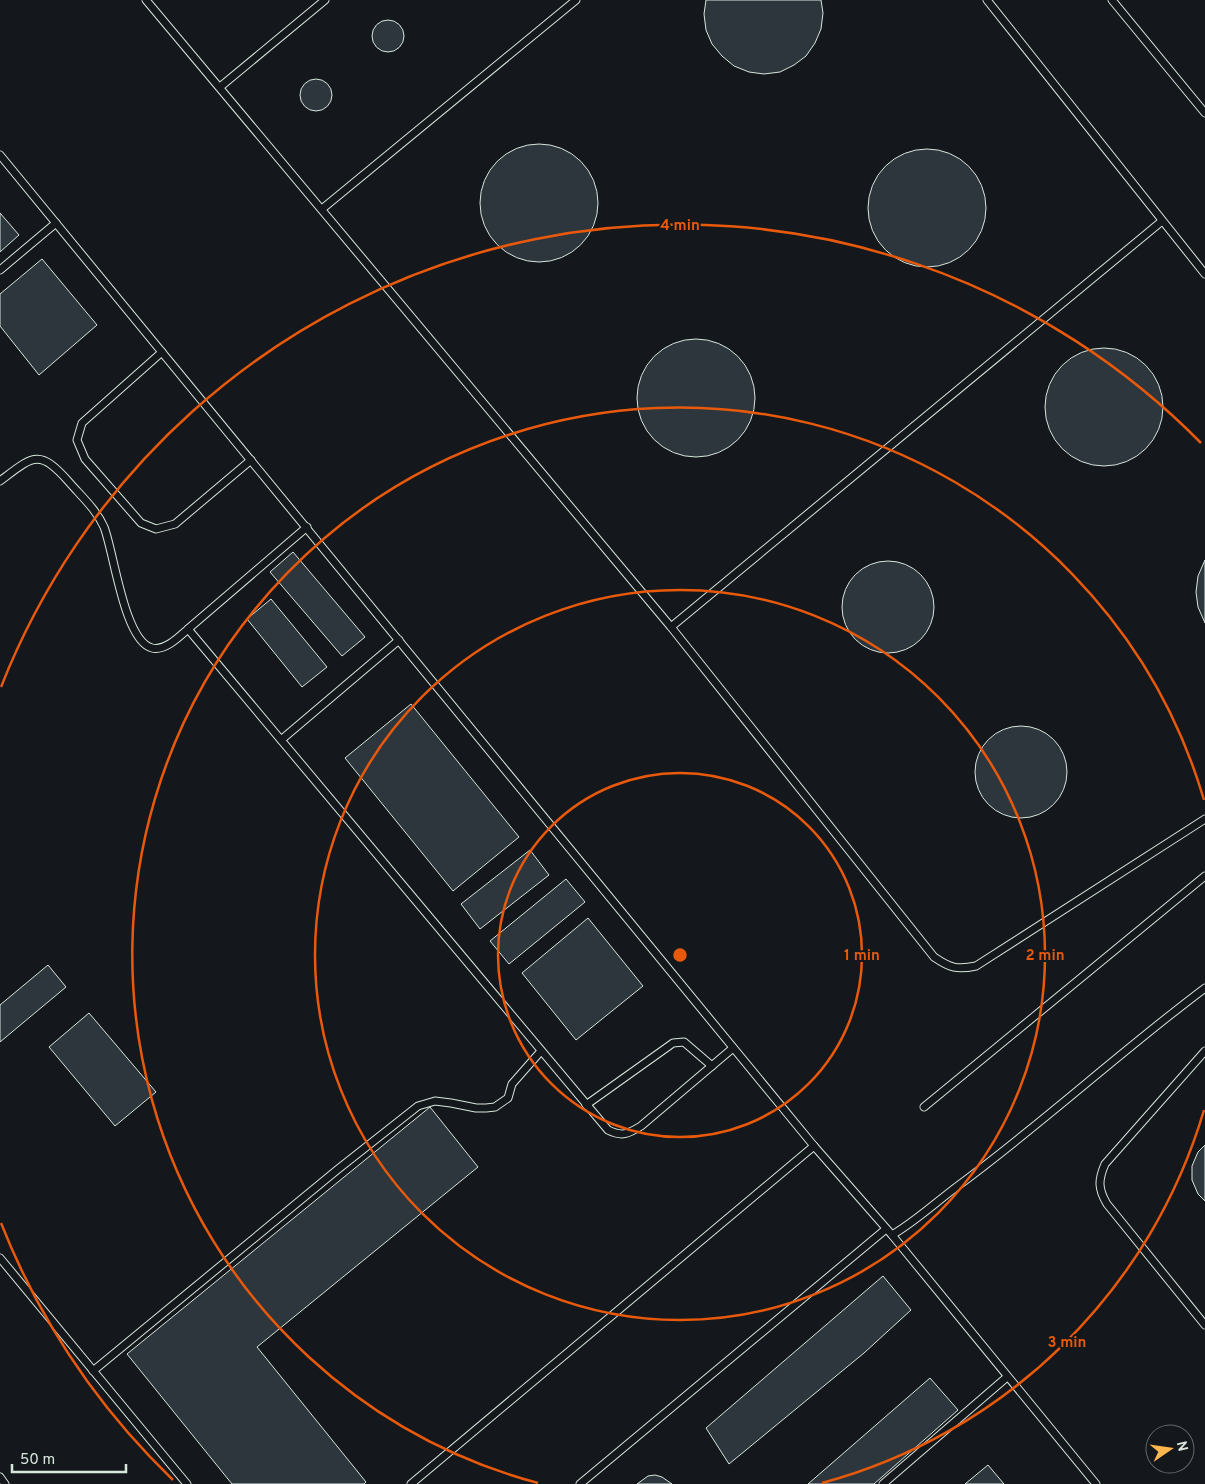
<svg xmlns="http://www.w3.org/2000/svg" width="1205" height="1484" font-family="Overpass,sans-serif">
<rect width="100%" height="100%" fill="#14181c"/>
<g fill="#2c363c" stroke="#d8e6dc">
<path d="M706 0H821L823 13 821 29 815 43 806 56 794 65 780 72 764 74 749 72 734 66 722 56 712 44 706 30 704 14Z"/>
<circle cx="388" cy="36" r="16"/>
<circle cx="316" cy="95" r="16"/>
<circle cx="539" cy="203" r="59"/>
<circle cx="927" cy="208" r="59"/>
<path d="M0 213 19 235 0 252Z"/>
<path d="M42 259 97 325 39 375 0 326V294Z"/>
<circle cx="696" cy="398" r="59"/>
<circle cx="1104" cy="407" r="59"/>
<path d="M293 552 365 637 342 656 270 572Z"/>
<path d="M1205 560V623L1198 607 1196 592 1198 576Z"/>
<circle cx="888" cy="607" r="46"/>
<path d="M271 599 327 667 302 687 247 619Z"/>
<path d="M411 704 519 837 453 891 345 758Z"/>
<circle cx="1021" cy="772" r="46"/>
<path d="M530 850 549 875 480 929 461 904Z"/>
<path d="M566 879 585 902 509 964 490 941Z"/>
<path d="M588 918 643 986 576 1040 522 973Z"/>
<path d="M48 965 66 987 0 1042V1005Z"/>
<path d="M89 1013 156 1092 115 1126 49 1047Z"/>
<path d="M430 1107 478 1167 257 1347 366 1482 364 1484H232L127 1354Z"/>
<path d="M1205 1145V1201L1198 1194 1192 1180V1166L1198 1152Z"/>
<path d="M883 1276 911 1310 864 1353 729 1464 706 1428Z"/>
<path d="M930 1378 958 1410 874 1484H808Z"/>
<path d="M988 1465 1004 1484H965Z"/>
<path d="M655 1475 662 1477 672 1484H637L648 1476Z"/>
</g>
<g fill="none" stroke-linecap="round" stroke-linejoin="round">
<g stroke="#d8e6dc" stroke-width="9">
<g id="service">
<path d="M146 0 671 627 934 957C950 968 957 970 976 966L1205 819"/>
<path d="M987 0 1205 274"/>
<path d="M1112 0 1205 113"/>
<path d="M220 87 325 0"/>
<path d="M0 155 814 1146 892 1235 1096 1484"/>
<path d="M322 209 576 0"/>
<path d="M0 270 56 223"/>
<path d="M162 352 82 423 77 440 85 459 141 523 156 529 175 524 251 460"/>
<path d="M0 481C33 456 39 448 69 482 81 496 96 509 104 527 114 552 124 641 152 648 165 651 179 637 188 629"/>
<path d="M307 527 188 629 608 1130C622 1137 628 1134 641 1126L733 1048"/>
<path d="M671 627 1162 221"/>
<path d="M281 740 399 640"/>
<path d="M1205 1051 1105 1164C1098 1180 1098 1189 1107 1204L1205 1325"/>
<path d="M586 1105 673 1043 684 1042 712 1066"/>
<path d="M924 1107 1205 876"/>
<path d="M892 1235C916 1221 936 1202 959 1185 1043 1123 1121 1051 1205 988"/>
<path d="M0 1258 187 1484"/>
<path d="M93 1371 337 1170 418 1106 435 1101 451 1103 476 1108H486L495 1107 508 1098 512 1084 541 1051"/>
<path d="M0 1477 5 1484"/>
<path d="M411 1484 814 1146"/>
<path d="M580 1484 886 1229"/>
<path d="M883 1484 1007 1377"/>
</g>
</g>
<use href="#service" stroke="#14181c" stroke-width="7"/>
</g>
<g fill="none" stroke="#e8590c" stroke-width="2.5">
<circle cx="680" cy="955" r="182"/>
<circle cx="680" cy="955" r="365"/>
<path d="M1204 1110A547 547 0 0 1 822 1483M538 1483A547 547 0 1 1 1204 800"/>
<path d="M173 1480A730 730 0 0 1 1 1223M1 687A730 730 0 0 1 1201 443"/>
</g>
<circle cx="680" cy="955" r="8" fill="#e8590c" stroke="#14181c" stroke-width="2.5"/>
<g font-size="15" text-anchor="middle" font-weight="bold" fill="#e8590c" stroke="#14181c" stroke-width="4" stroke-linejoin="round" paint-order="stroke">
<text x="680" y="230">4 min</text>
<text x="862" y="960">1 min</text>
<text x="1045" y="960">2 min</text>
<text x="1067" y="1347">3 min</text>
</g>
<g transform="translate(1170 1449) rotate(77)"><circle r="24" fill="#14181c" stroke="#626a69"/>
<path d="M0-4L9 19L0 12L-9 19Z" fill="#ffb74d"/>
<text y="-8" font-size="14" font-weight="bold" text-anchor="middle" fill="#d8e6dc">N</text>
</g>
<path d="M12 1464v8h114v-8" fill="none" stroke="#d8e6dc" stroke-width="2.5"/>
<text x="20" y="1464" font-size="15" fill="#d8e6dc" stroke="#14181c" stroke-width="4" paint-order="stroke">50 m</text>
</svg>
